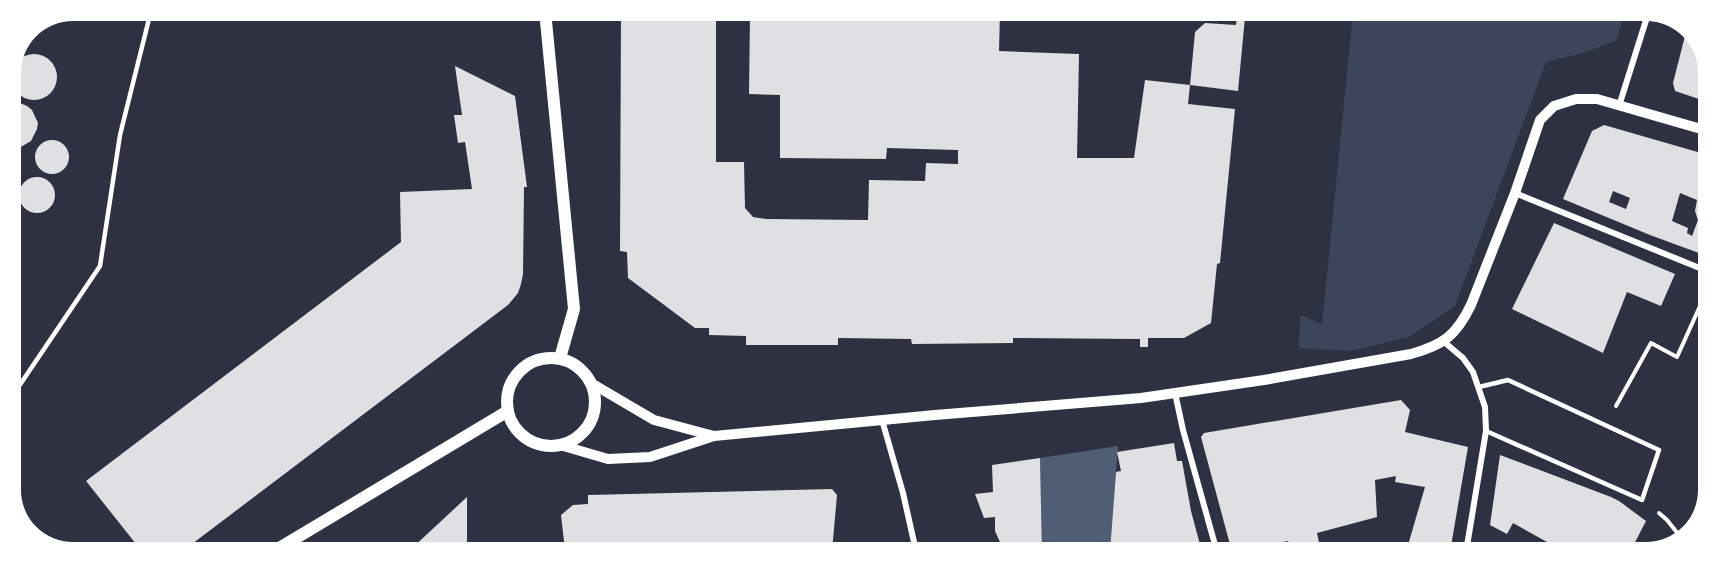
<svg xmlns="http://www.w3.org/2000/svg" width="1719" height="563" font-family="'Varela Round',sans-serif">
<rect width="100%" height="100%" fill="#2d3142"/>
<path fill="#3c4559" d="M1353 13 1624 14 1616 41 1583 53 1546 62 1455 306 1409 337 1350 351 1299 348 1300 315 1322 324Z"/>
<path fill="#4f5d75" d="M1118 446 1110 551H1042L1040 458Z"/>
<g fill="#e0e0e3" fill-rule="evenodd">
<path d="M621 12H716V162H744L745 208 753 217 766 219 868 220 869 180 925 181 926 163 958 164V150L887 148 886 159 780 158V95L749 94 750 15H780V12H1000L999 51 1079 54 1077 158H1134L1145 80 1190 85 1188 104 1235 109 1220 263 1217 264 1211 323 1184 338H1148V347H1140V339L1013 338V343L912 344 911 339 838 338V345H746V336L709 335V328H695L628 278 627 252 620 251Z"/>
<path d="M1237 17H1245L1238 91 1190 85 1195 32 1205 23 1236 25Z"/>
<path d="M1686 32 1696 35 1708 69V102L1675 91 1673 83Z"/>
<circle cx="34" cy="77" r="23"/>
<path d="M455 66 515 96 527 187H524L523 274 521 284 518 293 508 305 184 550 140 549 86 481 401 242 400 192 472 189 465 142 458 143 454 115H462Z"/>
<path d="M11 103H20L27 106 32 110 38 123 37 129 31 141 19 148H11Z"/>
<path d="M1604 125 1708 155 1707 256 1650 235 1563 199 1592 131ZM1613 191 1630 198 1626 209 1609 202ZM1680 193 1697 200 1695 211 1698 220 1692 236 1687 233 1688 228 1672 221Z"/>
<circle cx="52" cy="157" r="17"/>
<circle cx="37" cy="195" r="18"/>
<path d="M1554 223 1675 274 1661 306 1627 292 1603 353 1512 309Z"/>
<path d="M1401 400 1410 410 1405 432 1468 447 1450 552H1406L1425 487 1395 482 1396 476 1375 480 1377 517 1317 533 1321 552H1293L1288 541 1273 544 1275 552H1268L1267 546 1241 552H1232L1201 437 1204 433Z"/>
<path d="M1174 443 1177 461H1182L1191 511 1202 552 1110 551 1116 472 1121 471 1117 452Z"/>
<path d="M1500 455 1611 497 1619 501 1646 521 1630 552H1542L1547 542 1513 523 1507 534 1490 525Z"/>
<path d="M1040 458 1042 551H1004L995 531V517L984 518 975 494 993 492 992 465Z"/>
<path d="M832 489 837 495 832 551 565 550 561 515 573 505 588 504V495Z"/>
<path d="M467 497V550H410Z"/>
</g>
<g fill="none" stroke-linecap="round" stroke-linejoin="round">
<g stroke="#fff" stroke-width="4">
<path d="M1616 406 1651 343 1677 357 1705 295"/>
<path d="M1659 513 1667 520 1683 540"/>
</g>
<g stroke="#fff" stroke-width="4.5">
<path d="M1479 387 1508 380 1659 450 1642 500 1486 431"/>
<path d="M11 398 100 266 120 135 151 11"/>
</g>
<g stroke="#fff" stroke-width="6">
<path d="M1619 106 1648 14"/>
<path d="M1515 193 1707 271"/>
<path d="M1443 341 1463 358 1473 372 1485 407 1486 431 1466 552"/>
<path d="M1175 393 1183 430 1217 552"/>
<path d="M882 420 903 493 916 551"/>
</g>
<g stroke="#fff" stroke-width="10">
<path d="M591 383 654 420 714 436"/>
<path d="M560 445 608 459 650 457 714 436 935 415 1141 398 1264 380 1411 354C1443 345 1456 336 1471 305L1515 193 1540 120 1554 106 1576 99H1597L1708 131"/>
</g>
<g stroke="#fff" stroke-width="12">
<path d="M545 11 574 309 560 358"/>
<circle cx="551" cy="402" r="44"/>
<path d="M276 550 508 411"/>
</g>
</g>
<path d="M0 0H1719V563H0ZM73 21H1646A52 52 0 0 1 1698 73V490A52 52 0 0 1 1646 542H73A52 52 0 0 1 21 490V73A52 52 0 0 1 73 21Z" fill="#fff" fill-rule="evenodd"/>
</svg>
